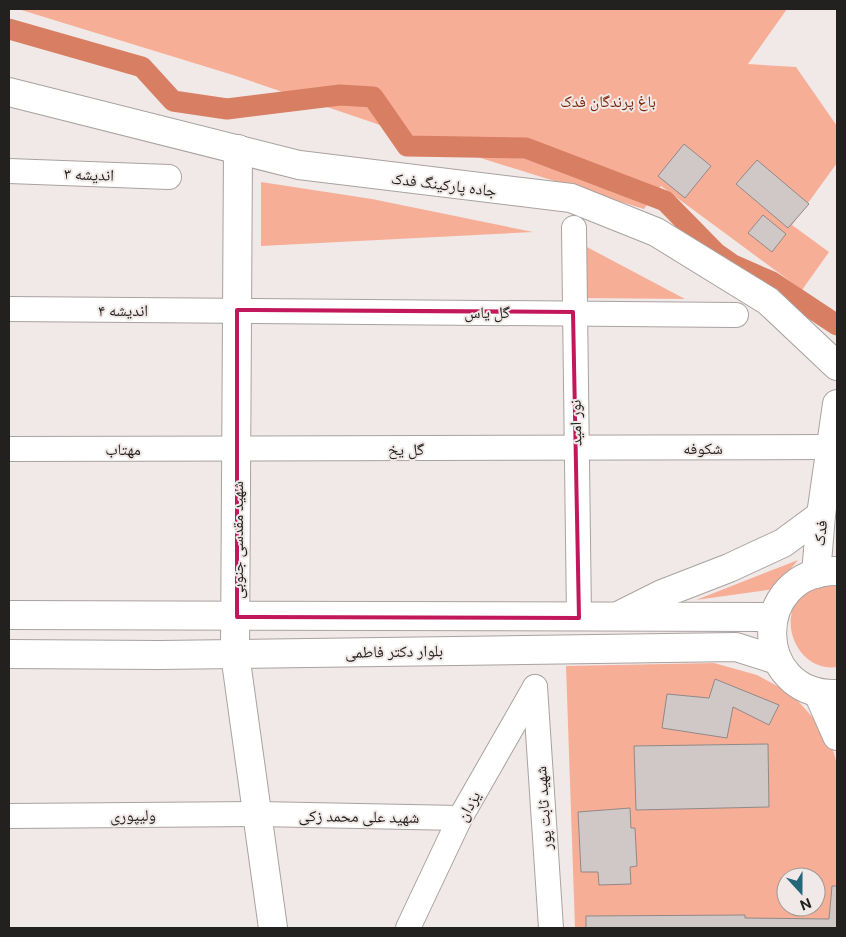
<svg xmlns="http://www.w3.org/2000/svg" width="846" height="937" font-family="'Public Sans','Noto Naskh Arabic',sans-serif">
<rect width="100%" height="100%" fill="#f0e9e7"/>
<g fill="#f7ae97" fill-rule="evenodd">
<path d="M18 9H787L748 64 796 67 837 126V163L792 225 829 252 802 290 661 186 644 209 436 144 233 75Z"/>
<path d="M261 182 372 199 533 232 261 246Z"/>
<path d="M585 246 685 299 584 298Z"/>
<path d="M798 560 774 589 696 600Z"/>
<path d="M837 582V667C795 673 772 610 810 589 818 585 829 584 837 582Z"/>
<path d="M714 663 757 675 792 694 829 736 837 764V928H575L566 666ZM786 877H816V907H786Z"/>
</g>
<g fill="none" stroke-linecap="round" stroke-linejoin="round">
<path stroke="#d87e63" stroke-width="21" d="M9 29 142 67 173 101 227 109 340 95 373 97 407 146 526 148 665 201 716 253 733 265 772 282 837 325"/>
</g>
<g fill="#cfc8c6" stroke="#908988">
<path d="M684 144 711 166 685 198 658 176Z"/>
<path d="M757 160 809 204 788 228 736 184Z"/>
<path d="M763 215 786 234 772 252 748 233Z"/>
<path d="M715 679 779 705 769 725 733 707 727 738 662 728 667 694 709 698Z"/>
<path d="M768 744 769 807 636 810 634 746Z"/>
<path d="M630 808 631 828H635L637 866 630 867 631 884 599 885 598 872H581L578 812Z"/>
<path d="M832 886H837V928H586V916L745 915V918L829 919Z"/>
</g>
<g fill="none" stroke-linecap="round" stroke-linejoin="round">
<g stroke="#a8a2a0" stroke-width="26">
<g id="street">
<path d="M9 171 169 177"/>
<path d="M574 228 579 618"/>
<path d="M9 309 736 315"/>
<path d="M9 449 831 447"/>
<path d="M535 687 551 928"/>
<path d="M9 816 258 814 460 818"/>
<path d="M408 928 460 818 535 687"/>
</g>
</g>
<g stroke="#a8a2a0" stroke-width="30">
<g id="secondary">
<path d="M9 92 299 165 571 198 656 232 768 301 837 366"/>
<path d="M238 149 235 654 273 928"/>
<path d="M837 571C750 570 751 697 837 694"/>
<path d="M816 574 821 515 837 404"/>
<path d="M9 615 773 617"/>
<path d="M620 615 662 594 729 568 783 543 821 515"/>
<path d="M9 654 159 655 736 647 777 660"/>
<path d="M818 693 837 736"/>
</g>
</g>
<use href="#street" stroke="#fff" stroke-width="24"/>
<use href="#secondary" stroke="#fff" stroke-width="28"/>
</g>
<path fill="none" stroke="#c2185b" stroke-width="4" stroke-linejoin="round" d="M237 310 573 312 579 618 237 617Z"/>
<g text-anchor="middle" stroke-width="4" stroke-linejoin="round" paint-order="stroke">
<g font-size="16" fill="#752508" stroke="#f0e9e7">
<text x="608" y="107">باغ پرندگان فدک</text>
</g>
<g font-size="16" fill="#232120" stroke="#f0e9e7">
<text transform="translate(89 174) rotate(2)" y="6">اندیشه ۳</text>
<text transform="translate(444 184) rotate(7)" y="6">جاده پارکینگ فدک</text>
<text x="123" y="316">اندیشه ۴</text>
<text x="487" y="318">گل یاس</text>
<text transform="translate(575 423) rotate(-91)" y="6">نور امید</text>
<text x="703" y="454">شکوفه</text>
<text x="123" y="455">مهتاب</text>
<text x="406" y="455">گل یخ</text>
<text transform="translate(820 533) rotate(-84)" y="6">فدک</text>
<text transform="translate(237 540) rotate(-90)" y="6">شهید مقدسی جنوبی</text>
<text transform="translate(394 651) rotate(-1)" y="6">بلوار دکتر فاطمی</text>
<text transform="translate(468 806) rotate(-61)" y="6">یزدان</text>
<text transform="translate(543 808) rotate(-94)" y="6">شهید ثابت پور</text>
<text transform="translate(133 815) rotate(-1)" y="6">ولیپوری</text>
<text transform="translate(359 816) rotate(1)" y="6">شهید علی محمد زکی</text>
</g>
</g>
<rect width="846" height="937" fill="none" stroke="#232120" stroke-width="20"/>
<g transform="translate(801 892) rotate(159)"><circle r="24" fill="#f0e9e7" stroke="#9e9997"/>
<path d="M0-4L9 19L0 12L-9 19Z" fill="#236778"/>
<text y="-8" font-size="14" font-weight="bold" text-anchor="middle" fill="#232120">N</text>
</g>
</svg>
